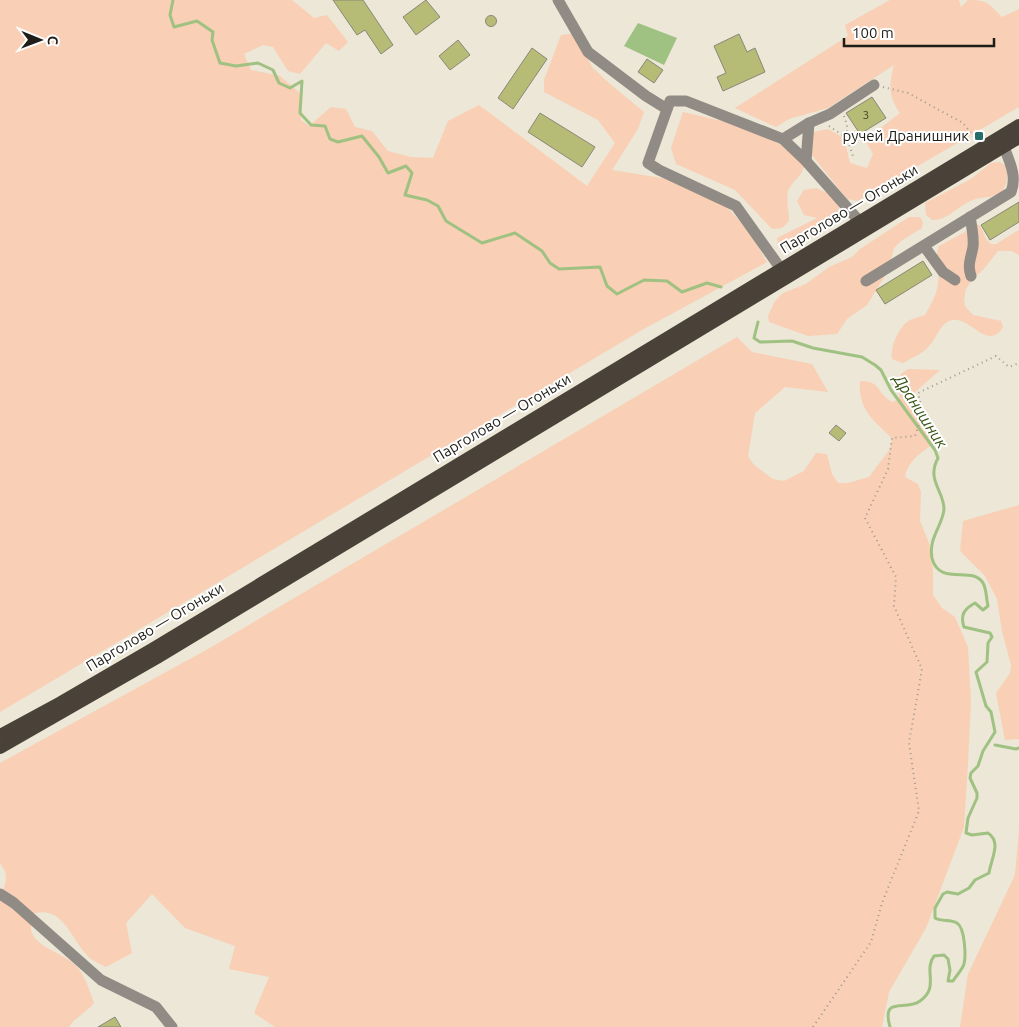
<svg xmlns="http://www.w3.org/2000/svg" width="1019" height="1027" font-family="Ubuntu,sans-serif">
<rect width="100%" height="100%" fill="#ece7d6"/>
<g fill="#f9cfb5">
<path d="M0 0H292L314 18 327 15 348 42 339 51 326 43 300 74 288 71 273 47 263 45 244 54 251 70 280 76 301 94V120L309 126 331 107 346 109 355 127 372 131 388 151 411 157 433 158 448 121 479 105 587 186 615 143 598 120 544 92V80L561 35 571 34 583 48 592 67 610 84 644 112 638 129 612 170 668 179 727 207 751 234 767 262 642 330 0 712Z"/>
<path d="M890 0H959L961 7 968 0C988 0 988 3 1002 17L1019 9V107L858 201 847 199 807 149 813 132 828 129 844 138 850 163 867 168 873 154 865 140 900 113C888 96 889 84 894 65L828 108 789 119 776 127 735 108 848 36 845 25Z"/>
<path d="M683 112 744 126 792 150 804 167C800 179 791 182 788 191 786 200 789 212 789 221L782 228 772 229 735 190 676 164 671 148Z"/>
<path d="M1000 162 1007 167C1007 175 1008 183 1003 190 995 199 983 196 973 200 958 205 948 221 932 220L926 215 925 203 971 179 991 163Z"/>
<path d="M816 188 830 194 839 206 837 222 805 241 779 248 777 238 817 218 804 215 797 201 804 190Z"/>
<path d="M909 217H920L923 222 922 228 901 241 894 248 888 271 867 305 847 319 837 334 808 336 769 322 768 316 775 301 783 293 806 284 829 267 852 257 860 249Z"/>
<path d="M973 224 979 225C984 231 984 239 991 244H996L1019 230V255L1011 251H998L983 270 973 278 966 289 964 300 965 306 973 315 1001 321 1003 327C988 352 970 316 952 320 940 323 937 338 929 346 923 354 911 358 903 363L892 359C890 347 899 326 910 320 914 318 920 317 925 315 935 298 939 290 939 269 939 257 934 261 939 246L965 232Z"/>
<path d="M737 337 752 352 812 364 828 392 785 387 755 413 748 456 754 465 773 479 784 481 804 471 816 453 827 454 832 474 838 483H848L869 477 890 449 892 438C873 420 858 409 860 381 882 381 876 393 892 402L899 399 901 374 908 369 940 370 914 393 926 428 939 440C925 450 908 459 905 477L918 484 921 492 920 521 929 543 933 570V595L942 608 955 617 968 647 971 701 968 763 964 827 926 928 889 992 882 1027H275L254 1013 269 977 229 969 235 946 185 928 152 894 126 923 132 953 106 967C99 963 90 960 86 954 70 936 63 907 35 913 18 944 58 949 74 964 85 974 89 990 94 1003 87 1012 75 1017 69 1027H0V894C7 885 9 872 0 864V763L208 649Z"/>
<path d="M1019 505V739L1005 740 996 693 1010 673 1011 665 1002 631 997 599 985 576 960 551 963 521Z"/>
<path d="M1019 830V1027H960L968 974 1015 875Z"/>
</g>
<path fill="#9fc182" d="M638 23 677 38 664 65 624 46Z"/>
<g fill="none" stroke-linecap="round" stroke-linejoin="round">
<g stroke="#9fc182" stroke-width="3">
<path d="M173 0 170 15 174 27 197 21 213 32 212 40 220 63 236 66 258 63 273 70 279 83 290 88 302 81 300 113 311 125 325 126 330 139 338 142 362 136 379 157 388 173 406 166 412 173 405 195 427 200 438 206 446 221 482 243 515 233 542 251 550 263 559 269 600 267 607 286 617 294 644 280 667 281 682 292 707 283 721 287"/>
<path d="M758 322 754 338 760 342 792 341 813 348 862 357 875 365 881 370 891 390 935 450 938 458C926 480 944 491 944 509 943 525 928 538 932 558 939 587 973 565 983 583 987 590 986 599 988 606L983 610 975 603C964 609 960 615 964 627L990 633 992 637 988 643 987 662 976 672 986 706 991 712 995 732 983 751 978 766 971 773 970 778 977 793V798L968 818 966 833 972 835 988 833C1002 842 991 859 989 873L975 880 969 888 958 894 947 892 943 894 935 908V918C942 922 950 919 957 923 965 928 966 956 964 964 962 970 956 976 953 981H948L950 970 948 959 944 955 934 956C923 971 940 987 920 1001 905 1012 881 995 890 1027"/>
<path d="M995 745 1016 749 1019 748"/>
</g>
</g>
<g fill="#b6bc75" stroke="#878879">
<path d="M333 0H363L393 45 381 54 365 30 357 35Z"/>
<path d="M426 0 440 17 416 35 403 17Z"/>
<circle cx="491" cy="21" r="5.5"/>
<path d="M739 34 747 52 755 48 765 72 723 91 717 77 726 73 714 46Z"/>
<path d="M458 40 470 55 450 70 439 56Z"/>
<path d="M532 48 547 59 513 109 498 98Z"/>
<path d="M647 59 663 70 654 83 638 72Z"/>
<path d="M872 97 886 118 860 134 846 113Z"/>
<path d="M540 113 595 147 582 167 528 132Z"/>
<path d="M1019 202V222L990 240 981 225Z"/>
<path d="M923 261 932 275 885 304 876 290Z"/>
<path d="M836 425 846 433 839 441 829 433Z"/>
<path d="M115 1017 121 1027H98Z"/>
</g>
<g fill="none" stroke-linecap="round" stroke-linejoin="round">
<g stroke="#9d9a8d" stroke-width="2" stroke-dasharray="1 4" stroke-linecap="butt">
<path d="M883 87 908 93 963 123 975 138"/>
<path d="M844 116 847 125V138L853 156"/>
<path d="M829 126 847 138"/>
<path d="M813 1027 871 942 882 903 919 811 909 743 922 669 894 606 896 577 865 518 888 469 892 438 915 436 923 413 918 393 996 356 1009 367 1019 363"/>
</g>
<g stroke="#908b85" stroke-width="11">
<path d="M558 0 588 52 646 96 667 109"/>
<path d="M783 139 809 123 830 114 874 85"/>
<path d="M806 161 809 123"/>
<path d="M970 217C972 227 974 237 973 247 971 258 967 265 971 276"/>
<path d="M924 246 943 272 955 280"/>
<path d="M781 269 736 206 659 170 648 163 670 101H686L783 139 806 161 860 222"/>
<path d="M866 281 1011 192C1017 176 1010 163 1004 147"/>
<path d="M0 894 14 903 101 980 156 1007 172 1027"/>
</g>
<g stroke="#4a4238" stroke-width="12">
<path d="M0 735 61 702 152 649 1019 125"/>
<path d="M0 748 157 658 1019 138"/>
</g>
</g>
<rect fill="#256f6a" stroke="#fff" stroke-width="2" x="974" y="131" width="10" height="10" rx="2.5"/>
<g text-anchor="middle" stroke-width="4" stroke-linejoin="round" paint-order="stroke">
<g font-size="12" fill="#44452e">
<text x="866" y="119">3</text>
</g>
<g font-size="15" fill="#1e1d17" stroke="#fff" text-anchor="end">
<text x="969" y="141">ручей Дранишник</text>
</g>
<g font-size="15" fill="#1e1d17" stroke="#fff">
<text transform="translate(849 209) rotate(-31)" y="5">Парголово — Огоньки</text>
<text transform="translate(502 418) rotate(-31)" y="5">Парголово — Огоньки</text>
<text transform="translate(155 627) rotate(-31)" y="5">Парголово — Огоньки</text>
</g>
<g font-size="16" font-style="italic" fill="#33510e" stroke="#fff">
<text transform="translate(921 411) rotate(57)" y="6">Дранишник</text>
</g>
</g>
<g transform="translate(40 40) rotate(91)" stroke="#ffffff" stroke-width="4" paint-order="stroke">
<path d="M0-4L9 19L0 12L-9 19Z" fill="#1e1d17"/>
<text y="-8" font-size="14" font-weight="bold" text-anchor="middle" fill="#1e1d17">С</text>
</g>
<path d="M844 38v8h150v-8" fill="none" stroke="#1e1d17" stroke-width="2.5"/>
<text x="852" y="38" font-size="15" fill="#1e1d17" stroke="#ffffff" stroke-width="4" paint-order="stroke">100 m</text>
</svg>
